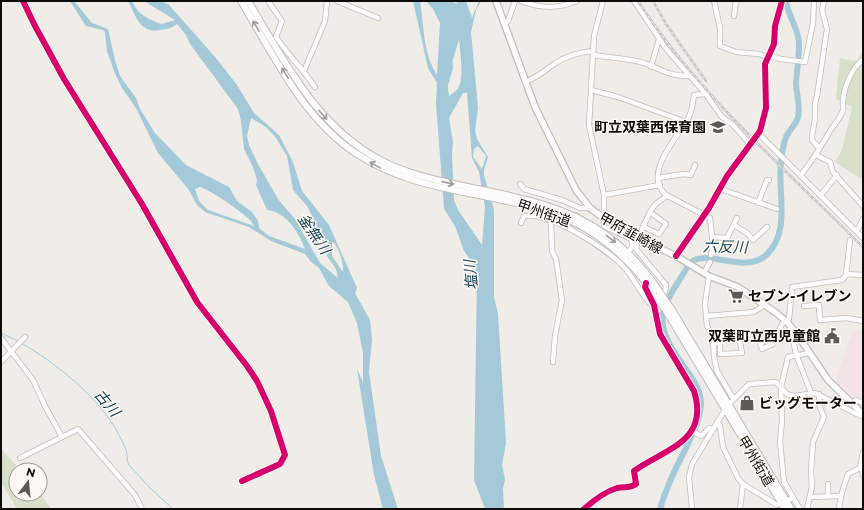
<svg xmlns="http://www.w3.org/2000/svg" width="864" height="510" font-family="Montserrat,'Noto Sans JP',sans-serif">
<rect width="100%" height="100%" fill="#f0ece8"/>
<path fill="#f4e3e4" d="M854 329 863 331V399L846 392 834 381Z"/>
<g fill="#d9e0ca">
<path d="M863 52V180L835 162 842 150 852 107 836 99 840 58 856 61Z"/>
<path d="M1 449 16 465V494L40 493 51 509H17L1 482Z"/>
</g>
<g fill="#a4c9d8" fill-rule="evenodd">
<path d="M70 1H74L92 23 108 29 115 60 120 76 136 98 140 109 155 133 186 165 229 187 237 201 252 212 258 221 259 228 269 236 305 249C299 233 287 212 267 210L256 185 257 180 253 167 244 149 241 121 238 109 190 44 186 35 177 24C172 28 167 29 160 30 140 34 136 16 128 1H132C137 14 149 20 162 24L175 20 144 1H161L169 5 216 58 237 85 254 113 279 135 293 162 302 191 329 225 357 288 355 293 370 320 372 340 369 372 381 456 398 509H383L374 475 357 369 363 382V353L357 323 348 302 329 286 319 268 311 262 305 254 271 241 249 227 205 212 197 205 189 190 158 153 136 108 122 88 114 71 107 51 105 32 103 30 86 26ZM251 118 266 127 276 138 287 156 293 190 307 206 316 224 327 256 336 269 338 278 320 263 295 219 278 199 258 164 249 145 247 136ZM200 187C209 189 253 218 254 226L208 210 199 201 195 189ZM332 242C339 245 344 265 343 272L332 256Z"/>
<path d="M413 1H420C424 25 423 54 437 75L440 23 433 9 426 1H450L457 4 456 1H466L472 18 479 1H481L476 10 471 32 478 108 475 130 477 139 488 157 484 170V175L494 210V297L498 314 506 443 502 465 505 479 503 489 504 509H485L474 480 477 273 472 262 464 251 455 226 444 209 436 103 437 83 428 68ZM459 39C460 51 465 81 457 90 455 92 451 94 449 96L446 75 452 63ZM463 93H467L472 158 479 172 485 207 482 245 458 210 454 200 452 154 453 142 449 118ZM478 146 486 156 482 169 473 157 474 149Z"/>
</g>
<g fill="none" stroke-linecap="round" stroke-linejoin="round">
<g stroke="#a4c9d8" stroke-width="1">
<path d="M1 333 18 341"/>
<path d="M21 343C55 362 98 397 117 431 120 437 124 444 126 450 128 455 126 460 129 465L150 488 173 509"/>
</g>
<g stroke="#a4c9d8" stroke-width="6">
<path d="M444 88 450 68 449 58"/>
<path d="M660 509C666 488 675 469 685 450 692 435 700 421 701 404 701 392 694 380 687 371 650 319 658 314 690 263 707 248 743 274 765 256 792 234 777 191 781 161 782 153 783 145 786 137 789 130 796 125 798 117 801 106 796 94 796 83 797 70 799 57 799 44 799 29 788 16 786 1"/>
</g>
<path stroke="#cecac6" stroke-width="4.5" stroke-dasharray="4.5 2" stroke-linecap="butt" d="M572 226 578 213"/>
<g stroke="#c0bdba" stroke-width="6">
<g id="minor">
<path d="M23 1 34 24 64 79 142 204 197 302 247 366 257 381 271 411 285 455 280 464 242 481"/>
<path d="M268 1 282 21 276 37C288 55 303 69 315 87"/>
<path d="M337 1 378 18"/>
<path d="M521 1C541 9 558 9 577 1"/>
<path d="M603 1 594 36 589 125 604 195V226L631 239 633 246 626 255"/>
<path d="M634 1 667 50 705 93 722 117 732 124 750 144"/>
<path d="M714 1 720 28V46L736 52 759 54 767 57"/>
<path d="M734 16 736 1"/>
<path d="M505 24 508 21 515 1"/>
<path d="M593 55C610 58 628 58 644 63 661 69 668 76 688 76"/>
<path d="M768 55 781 59 805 62 813 23 814 1"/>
<path d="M651 67 659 39"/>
<path d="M304 71 325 21 327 1"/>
<path d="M525 82C538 77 543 72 554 64 565 57 580 52 593 51"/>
<path d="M591 90 618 97 686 122"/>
<path d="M705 94 694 95C693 102 692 112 688 119 677 138 642 174 666 195L710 218 713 246 711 255"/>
<path d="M758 133 863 238"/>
<path d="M756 136 760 131 766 108 765 64 774 44 775 26 782 1"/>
<path d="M819 148 812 140C812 132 814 126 815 118 815 110 814 104 817 96L827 29 822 10 824 1"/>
<path d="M816 155 830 162 833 172 863 206"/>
<path d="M801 175C812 161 821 147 830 131 834 124 841 118 843 110 844 107 842 104 843 101 844 87 852 67 863 60"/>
<path d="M658 178 683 174 691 175 695 165"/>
<path d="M520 184 524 189 562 200 580 208H590"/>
<path d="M721 189 777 209"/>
<path d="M604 195 660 185"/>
<path d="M821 195 837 175"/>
<path d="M758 203 767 180H769"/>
<path d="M551 221 552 251 556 259 562 300 555 336 553 362"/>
<path d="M521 223 524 216C549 211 607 249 624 267 635 279 641 296 653 306"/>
<path d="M734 225 747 233 753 240 767 227"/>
<path d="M644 227 659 234 666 224 650 212"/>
<path d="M857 231 863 219"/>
<path d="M712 237 727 238 737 218"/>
<path d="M676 256 709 208 727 176 753 140"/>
<path d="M704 273 710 262"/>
<path d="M846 275 850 240"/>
<path d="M709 276 705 304 707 326 713 337 714 357 717 371 733 398"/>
<path d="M665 292 666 285 636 249C636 240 649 213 654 206 657 202 663 199 667 196"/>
<path d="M804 306 819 305 820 320 847 318 863 321"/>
<path d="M706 316 754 312 764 305"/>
<path d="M790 326 796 354 811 393"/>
<path d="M1 338 33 380 45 406 62 437"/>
<path d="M713 343H720V338L739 337 742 353 720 354V343"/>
<path d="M760 343 762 349 773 344 782 324 789 319 792 287 842 280 847 274 863 275"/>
<path d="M1 362 25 337"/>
<path d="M851 404 856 400 863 403"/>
<path d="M717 422 720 426 723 447 738 478 743 484 777 505 793 498"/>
<path d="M691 430 701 436 709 428 713 429"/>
<path d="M20 458 78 429 135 495 142 509"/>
<path d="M860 468 862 469 863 475"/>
<path d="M828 484V496"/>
<path d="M810 497 840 496"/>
<path d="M584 509C594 500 604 492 617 488 625 486 629 489 636 484L634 471C664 449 710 442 694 391L660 334 654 305 645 287 646 283"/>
<path d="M692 509 689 477 692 464 728 405 749 384 776 382 787 394 794 396 815 393 861 416H863"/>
<path d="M740 509 743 484"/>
<path d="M800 509 784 482 780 442 782 421 781 387 788 357 809 353"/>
<path d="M807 509 812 487 811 471 813 442 824 417 819 405V394"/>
<path d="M839 509C840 497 844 485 848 474L860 468 863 452"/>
</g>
</g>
<g stroke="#c0bdba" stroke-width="8">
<path id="major" d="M496 1 535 107 576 190 590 208 616 227 676 256 709 276 738 287 775 312 787 322 797 334 828 380 863 414"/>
</g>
<g stroke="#c0bdba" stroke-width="8">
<g id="highway">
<path d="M241 1C273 54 303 119 357 154 419 194 485 190 552 213 596 228 631 260 657 297"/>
<path d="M248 1C284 60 316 126 380 160 408 175 441 181 472 188 554 204 610 218 659 291"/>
<path d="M672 310 791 509"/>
<path d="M668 314 785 509"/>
</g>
</g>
<use href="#minor" stroke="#fdfcfc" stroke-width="4.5"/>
<use href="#major" stroke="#fdfcfc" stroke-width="5.5"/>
<use href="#highway" stroke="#fdfcfc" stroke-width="6"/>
<g stroke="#c7c6c4" stroke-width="2.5">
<g id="rail">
<path d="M638 1C698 94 785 169 863 247"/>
<path d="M653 1 666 24 706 81"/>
</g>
</g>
<use href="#rail" stroke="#fffaf5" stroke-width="1" stroke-dasharray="3" stroke-linecap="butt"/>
<g stroke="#c0bdba" stroke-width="8" stroke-linecap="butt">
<g id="highway-bridge">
<path d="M659 291 672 310"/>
<path d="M657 297 668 314"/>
</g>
</g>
<use href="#highway-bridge" stroke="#fdfcfc" stroke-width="6"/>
<g stroke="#fffaf5" stroke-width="8">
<g id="cycleway">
<path d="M23 1 34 24 64 79 142 204 197 302 247 366 257 381 271 411 285 455 280 464 242 481"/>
<path d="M676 256 709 208 727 176 760 131 766 108 765 64 774 44 775 26 782 1"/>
<path d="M584 509C594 500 604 492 617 488 625 486 629 489 636 484L634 471C664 449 710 442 694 391L660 334 654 305 645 287 646 283"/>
</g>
</g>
<use href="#cycleway" stroke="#d6006c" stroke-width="6"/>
</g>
<defs><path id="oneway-shaft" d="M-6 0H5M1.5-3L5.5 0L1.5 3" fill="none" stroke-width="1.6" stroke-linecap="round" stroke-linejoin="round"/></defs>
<g stroke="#9d9c9a">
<use href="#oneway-shaft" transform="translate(256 26) rotate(-121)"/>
<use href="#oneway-shaft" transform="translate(285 73) rotate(-122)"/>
<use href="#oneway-shaft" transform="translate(323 115) rotate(48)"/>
<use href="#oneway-shaft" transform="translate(375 165) rotate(-151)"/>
<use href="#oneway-shaft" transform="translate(448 183) rotate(13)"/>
<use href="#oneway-shaft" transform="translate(611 239) rotate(37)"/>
</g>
<defs>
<g id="school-bare" transform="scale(1.2)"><path d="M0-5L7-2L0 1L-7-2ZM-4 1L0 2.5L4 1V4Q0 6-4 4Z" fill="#5c5a56" stroke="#fffaf5" stroke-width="2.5" paint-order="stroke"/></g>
<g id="supermarket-bare" transform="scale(1.2)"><path d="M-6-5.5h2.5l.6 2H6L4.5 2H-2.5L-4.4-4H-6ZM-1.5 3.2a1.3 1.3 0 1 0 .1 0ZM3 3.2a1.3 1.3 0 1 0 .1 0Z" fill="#5c5a56" stroke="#fffaf5" stroke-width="2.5" paint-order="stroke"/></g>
<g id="civic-bare" transform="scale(1.2)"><path d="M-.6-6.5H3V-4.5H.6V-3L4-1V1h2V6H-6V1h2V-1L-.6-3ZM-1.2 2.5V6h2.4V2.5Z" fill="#5c5a56" stroke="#fffaf5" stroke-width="2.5" paint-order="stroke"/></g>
<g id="shop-bare" transform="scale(1.2)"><path d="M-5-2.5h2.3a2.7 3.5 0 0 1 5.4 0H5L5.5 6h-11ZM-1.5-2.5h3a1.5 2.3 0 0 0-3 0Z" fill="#5c5a56" stroke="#fffaf5" stroke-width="2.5" paint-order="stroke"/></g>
</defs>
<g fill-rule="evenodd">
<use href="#school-bare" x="718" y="127"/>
<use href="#supermarket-bare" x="736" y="296"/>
<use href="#civic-bare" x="832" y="336"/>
<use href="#shop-bare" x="747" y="403"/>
</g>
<g text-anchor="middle" stroke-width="3" stroke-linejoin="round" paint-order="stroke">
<g font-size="14" font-weight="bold" fill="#0d0b08" stroke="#fffaf5" text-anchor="end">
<text x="706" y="132">町立双葉西保育園</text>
<text x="748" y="301" text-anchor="start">セブン-イレブン</text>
<text x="820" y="341">双葉町立西児童館</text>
<text x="759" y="408" text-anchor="start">ビッグモーター</text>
</g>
<g font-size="14" fill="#0d0b08" stroke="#fffaf5">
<text transform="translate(544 213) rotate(19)" y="5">甲州街道</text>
<text transform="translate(631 233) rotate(29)" y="5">甲府韮崎線</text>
<text transform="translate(756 461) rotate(59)" y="5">甲州街道</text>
</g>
<g font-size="15" font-style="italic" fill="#174656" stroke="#fffaf5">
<text transform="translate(314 234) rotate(56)" y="5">釜無川</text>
<text transform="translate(725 247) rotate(1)" y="5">六反川</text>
<text transform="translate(471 275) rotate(-95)" y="5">塩川</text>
<text transform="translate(107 403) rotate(50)" y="5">古川</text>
</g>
</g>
<rect width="864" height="510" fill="none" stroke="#0d0b08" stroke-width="4"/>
<g transform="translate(28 482) rotate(16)"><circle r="19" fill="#fffaf5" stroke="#9e9a96"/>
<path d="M0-3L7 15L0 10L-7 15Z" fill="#5c5a56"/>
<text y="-6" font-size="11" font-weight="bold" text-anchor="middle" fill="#0d0b08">N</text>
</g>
</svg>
